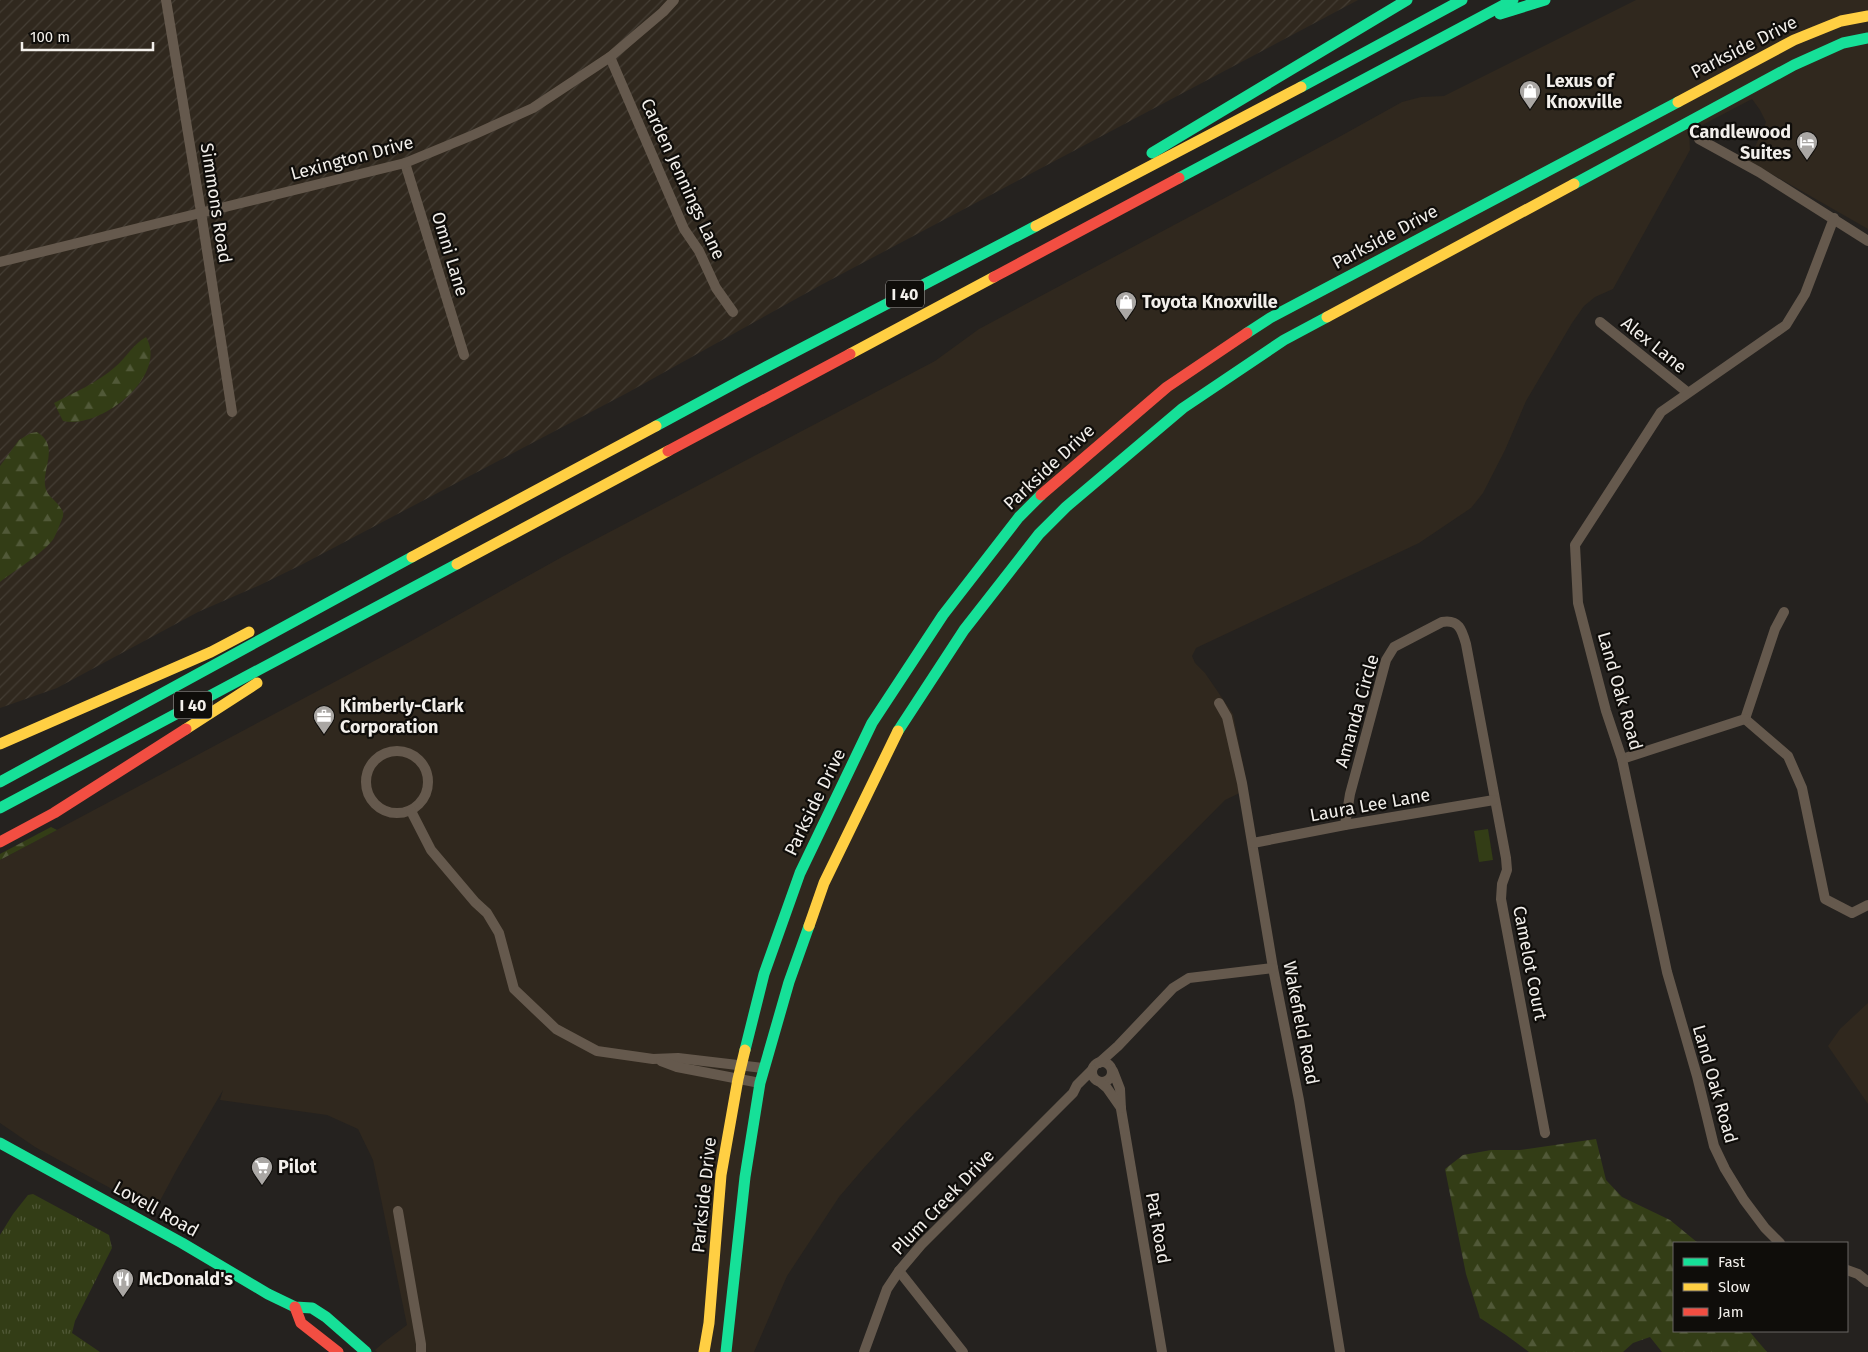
<svg xmlns="http://www.w3.org/2000/svg" width="1868" height="1352" font-family="'Fira Sans',sans-serif">
<defs>
<pattern id="industrial-furrows" width="10" height="10" patternUnits="userSpaceOnUse" patternTransform="scale(1.25)"><rect width="10" height="10" fill="#30281e"/><path d="M-1 1l2-2M0 10L10 0M9 11l2-2" fill="none" stroke="#443d34"/></pattern>
<pattern id="forest-firs" width="22" height="20" patternUnits="userSpaceOnUse" patternTransform="scale(1.25)"><rect width="22" height="20" fill="#333d16"/><path d="M5 1l3.5 6h-7zM16 11l3.5 6h-7z" fill="#515938"/></pattern>
<pattern id="park-tufts" width="24" height="20" patternUnits="userSpaceOnUse" patternTransform="scale(1.25)"><rect width="24" height="20" fill="#333d16"/><path d="M3 7l-1-3M5 7V3M7 7l1-3M15 17l-1-3M17 17v-4M19 17l1-3" fill="none" stroke="#515938"/></pattern>
</defs>
<rect width="100%" height="100%" fill="#25221f"/>
<g fill="#30281e">
<path d="M1636 0H1868V229L1749 161 1766 122 1760 110 1752 99 1689 132 1690 150 1613 289 1595 297 1584 306 1572 323 1526 401 1505 450 1483 493 1471 508 1419 543 1196 648 1192 656 1195 663 1205 673 1233 714 1248 789 1225 800 905 1123 863 1169 839 1197 787 1276 754 1352H377L375 1350 383 1343 407 1325 373 1160 358 1129 327 1115 220 1100 223 1090 177 1169 154 1212 35 1147 0 1123V860L406 644 562 557 935 361 979 329 1339 137 1402 102 1421 97 1444 96Z"/>
<path d="M1868 1003V1104L1828 1046 1840 1029Z"/>
</g>
<path fill="url(#industrial-furrows)" d="M0 0H1358L821 285 627 393 301 565 258 586 198 612 57 688 0 708Z"/>
<g fill="url(#forest-firs)">
<path d="M146 337C169 376 100 430 63 421L54 403C75 392 97 383 115 367 126 358 133 344 146 337Z"/>
<path d="M37 432C56 444 47 460 45 477 43 497 55 497 62 510 65 514 62 519 60 524 58 529 56 534 54 538 45 552 14 571 0 582V466L19 440 31 433Z"/>
<path d="M51 827 57 830 0 860V854Z"/>
<path d="M1596 1139 1606 1180 1622 1197 1670 1220 1698 1243H1674V1331H1749L1767 1352H1662L1650 1337 1633 1343 1623 1352H1529L1506 1335 1480 1318 1466 1274 1445 1169 1463 1155 1491 1150H1520Z"/>
</g>
<path fill="url(#park-tufts)" d="M33 1194 109 1235 112 1248 75 1321 72 1333 100 1352H0V1235L13 1214 28 1195Z"/>
<path fill="#333d16" d="M1488 829 1493 860 1479 862 1474 831Z"/>
<g fill="none" stroke-linecap="round" stroke-linejoin="round">
<g stroke="#65594d" stroke-width="10">
<path d="M166 0 201 212 232 412"/>
<path d="M610 57 684 229 699 251 716 288 733 312"/>
<path d="M1699 139 1759 172 1868 241"/>
<path d="M405 163 464 355"/>
<path d="M0 262 405 163 473 135 533 108 610 57 663 12 674 0"/>
<path d="M1600 322 1687 392"/>
<path d="M1219 703 1227 717 1242 783 1273 968 1299 1100 1340 1352"/>
<path d="M1745 719 1788 756 1802 788 1825 899 1852 913 1868 905"/>
<path d="M1745 719 1775 629 1784 612"/>
<circle cx="397" cy="782" r="31"/>
<path d="M1622 759 1745 719"/>
<path d="M411 811 431 850 475 902 487 913 499 933 514 989 556 1029 597 1051 653 1059 678 1058 763 1068"/>
<path d="M1345 825 1350 794 1386 660 1394 647 1442 622C1459 619 1462 630 1466 644L1506 858 1507 870 1502 884 1501 899 1545 1133"/>
<path d="M1253 843 1345 825 1494 800"/>
<path d="M661 1061 677 1067 760 1083"/>
<circle cx="1102" cy="1072" r="10"/>
<path d="M1099 1063 1118 1046 1173 988 1189 978 1273 968"/>
<path d="M1113 1071 1120 1089 1121 1109 1162 1352"/>
<path d="M1100 1082 1107 1088 1121 1108"/>
<path d="M398 1211 421 1344V1352"/>
<path d="M1780 1243 1765 1228 1744 1200 1725 1169 1714 1146 1697 1076 1667 972 1622 759 1606 711 1578 603 1575 545 1661 412 1786 325 1805 294 1834 218"/>
<path d="M1847 1270 1858 1274 1868 1282"/>
<path d="M899 1271 963 1352"/>
<path d="M864 1352 887 1289 899 1271 921 1245 1073 1093 1077 1085 1092 1070"/>
</g>
<g stroke="#16e098" stroke-width="11">
<path d="M1500 14 1545 0"/>
<path d="M1301 87 1462 0"/>
<path d="M1152 153 1407 0"/>
<path d="M1179 178 1513 0"/>
<path d="M1574 184 1794 65 1843 43 1868 38"/>
<path d="M1247 333 1270 318 1678 102"/>
<path d="M656 426 743 379 1036 226"/>
<path d="M898 731 964 630 1039 534 1066 507 1183 408 1284 340 1327 317"/>
<path d="M0 782 412 557"/>
<path d="M0 808 457 564"/>
<path d="M745 1050 764 974 800 873 872 723 943 615 1019 517 1041 495"/>
<path d="M0 1143 182 1243 268 1294 295 1307 312 1308 326 1317 366 1352"/>
<path d="M726 1352 745 1177 760 1083 789 982 809 926"/>
</g>
<g stroke="#ffcf43" stroke-width="11">
<path d="M1678 102 1794 40 1841 21 1868 16"/>
<path d="M1036 226 1301 87"/>
<path d="M1327 317 1574 184"/>
<path d="M850 354 994 277"/>
<path d="M412 557 656 426"/>
<path d="M457 564 668 451"/>
<path d="M186 729 257 683"/>
<path d="M0 744 211 652 249 632"/>
<path d="M809 926 824 883 898 731"/>
<path d="M704 1352 709 1323 721 1175 738 1079 745 1050"/>
</g>
<g stroke="#f24e42" stroke-width="11">
<path d="M994 277 1179 178"/>
<path d="M668 451 850 354"/>
<path d="M1041 495 1167 387 1247 333"/>
<path d="M0 842 54 813 186 729"/>
<path d="M295 1307 301 1323 338 1352"/>
</g>
</g>
<defs>
<g id="shop-pin" transform="scale(1.125)"><path d="M0 17L-7.5 6A9.5 9.5 0 1 1 7.5 6Z" fill="#aaa7a4" stroke="#0f0d0a"/><path d="M-5-2.5h2.3a2.7 3.5 0 0 1 5.4 0H5L5.5 6h-11ZM-1.5-2.5h3a1.5 2.3 0 0 0-3 0Z" fill="#fff"/></g>
<g id="hotel-pin" transform="scale(1.125)"><path d="M0 17L-7.5 6A9.5 9.5 0 1 1 7.5 6Z" fill="#aaa7a4" stroke="#0f0d0a"/><path d="M-6-4.5h1.5V1H6V5H4.5V3h-9V5H-6ZM-4 0a1.8 1.8 0 1 1 3.6 0ZM.5 0V-2.5h3Q6-2.5 6 0Z" fill="#fff"/></g>
<g id="office-pin" transform="scale(1.125)"><path d="M0 17L-7.5 6A9.5 9.5 0 1 1 7.5 6Z" fill="#aaa7a4" stroke="#0f0d0a"/><path d="M-6-3h4V-5.5h4V-3h4V5H-6ZM-1-4.5V-3h2v-1.5ZM-6 0V1H6V0Z" fill="#fff"/></g>
<g id="supermarket-pin" transform="scale(1.125)"><path d="M0 17L-7.5 6A9.5 9.5 0 1 1 7.5 6Z" fill="#aaa7a4" stroke="#0f0d0a"/><path d="M-6-5.5h2.5l.6 2H6L4.5 2H-2.5L-4.4-4H-6ZM-1.5 3.2a1.3 1.3 0 1 0 .1 0ZM3 3.2a1.3 1.3 0 1 0 .1 0Z" fill="#fff"/></g>
<g id="restaurant-pin" transform="scale(1.125)"><path d="M0 17L-7.5 6A9.5 9.5 0 1 1 7.5 6Z" fill="#aaa7a4" stroke="#0f0d0a"/><path d="M-5-6h1v4h1v-4h1v4h1v-4h1v5L-1.5 .5V6h-2V.5L-5-1ZM5-6V6H3V1.5H1.5Q1.5-4 5-6Z" fill="#fff"/></g>
</defs>
<g fill-rule="evenodd">
<use href="#shop-pin" x="1530" y="91"/>
<use href="#hotel-pin" x="1807" y="142"/>
<use href="#shop-pin" x="1126" y="302"/>
<use href="#office-pin" x="324" y="716"/>
<use href="#supermarket-pin" x="262" y="1167"/>
<use href="#restaurant-pin" x="123" y="1279"/>
</g>
<g text-anchor="middle" stroke-width="4.5" stroke-linejoin="round" paint-order="stroke">
<g fill="#0f0d0a" stroke="#aeaba8" stroke-width="1">
<rect x="886" y="280.5" width="38" height="27" rx="4"/>
<rect x="174" y="691.5" width="38" height="27" rx="4"/>
</g>
<g font-size="16" font-weight="bold" fill="#f2efeb">
<text x="905" y="300">I 40</text>
<text x="193" y="711">I 40</text>
</g>
<g font-size="18" fill="#f2efeb" stroke="#0f0d0a">
<text transform="translate(1744 47) rotate(-27)" y="6">Parkside Drive</text>
<text transform="translate(352 158) rotate(-15)" y="6">Lexington Drive</text>
<text transform="translate(683 179) rotate(65)" y="6">Carden Jennings Lane</text>
<text transform="translate(216 203) rotate(81)" y="6">Simmons Road</text>
<text transform="translate(1385 237) rotate(-28)" y="6">Parkside Drive</text>
<text transform="translate(450 254) rotate(73)" y="6">Omni Lane</text>
<text transform="translate(1654 345) rotate(39)" y="6">Alex Lane</text>
<text transform="translate(1049 467) rotate(-43)" y="6">Parkside Drive</text>
<text transform="translate(1620 691) rotate(74)" y="6">Land Oak Road</text>
<text transform="translate(1357 711) rotate(-74)" y="6">Amanda Circle</text>
<text transform="translate(815 802) rotate(-64)" y="6">Parkside Drive</text>
<text transform="translate(1370 805) rotate(-10)" y="6">Laura Lee Lane</text>
<text transform="translate(1530 963) rotate(79)" y="6">Camelot Court</text>
<text transform="translate(1301 1023) rotate(79)" y="6">Wakefield Road</text>
<text transform="translate(1715 1084) rotate(74)" y="6">Land Oak Road</text>
<text transform="translate(704 1195) rotate(-84)" y="6">Parkside Drive</text>
<text transform="translate(943 1202) rotate(-46)" y="6">Plum Creek Drive</text>
<text transform="translate(156 1209) rotate(29)" y="6">Lovell Road</text>
<text transform="translate(1158 1228) rotate(80)" y="6">Pat Road</text>
</g>
<g font-size="18" font-weight="bold" fill="#f2efeb" stroke="#0f0d0a" text-anchor="start">
<text x="1546" y="87">Lexus of<tspan x="1546" dy="21">Knoxville</tspan></text>
<text x="1791" y="138" text-anchor="end">Candlewood<tspan x="1791" dy="21">Suites</tspan></text>
<text x="1142" y="308">Toyota Knoxville</text>
<text x="340" y="712">Kimberly-Clark<tspan x="340" dy="21">Corporation</tspan></text>
<text x="278" y="1173">Pilot</text>
<text x="139" y="1285">McDonald's</text>
</g>
</g>
<rect x="1673" y="1242" width="175" height="90" fill="#0f0d0a" stroke="#6a6764"/>
<rect x="1683" y="1258" width="25" height="8" fill="#16e098" stroke="#6a6764"/>
<text x="1718" y="1267" font-size="15" fill="#f2efeb">Fast</text>
<rect x="1683" y="1283" width="25" height="8" fill="#ffcf43" stroke="#6a6764"/>
<text x="1718" y="1292" font-size="15" fill="#f2efeb">Slow</text>
<rect x="1683" y="1308" width="25" height="8" fill="#f24e42" stroke="#6a6764"/>
<text x="1718" y="1317" font-size="15" fill="#f2efeb">Jam</text>
<path d="M22 42v8h131v-8" fill="none" stroke="#f2efeb" stroke-width="2.5"/>
<text x="30" y="42" font-size="15" fill="#f2efeb" stroke="#0f0d0a" stroke-width="4" paint-order="stroke">100 m</text>
</svg>
